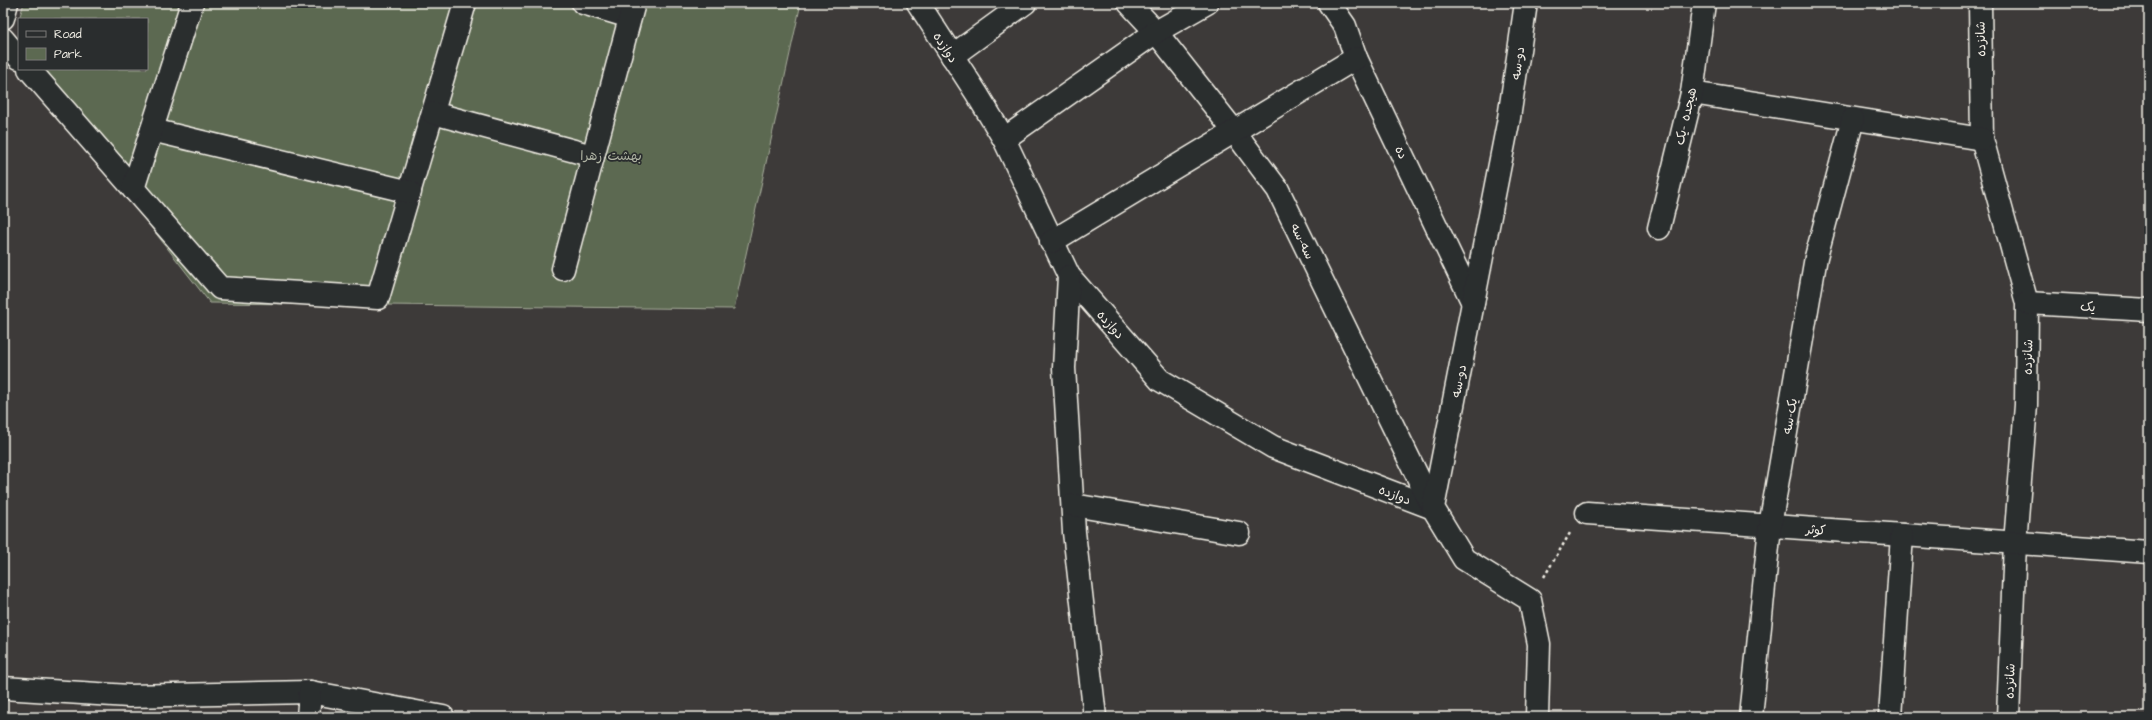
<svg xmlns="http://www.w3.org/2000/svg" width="2152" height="720" font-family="'Architects Daughter','Playpen Sans Arabic',sans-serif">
<rect width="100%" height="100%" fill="#3d3a39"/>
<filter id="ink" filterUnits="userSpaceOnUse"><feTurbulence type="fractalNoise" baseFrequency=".025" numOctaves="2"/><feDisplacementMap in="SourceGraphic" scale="8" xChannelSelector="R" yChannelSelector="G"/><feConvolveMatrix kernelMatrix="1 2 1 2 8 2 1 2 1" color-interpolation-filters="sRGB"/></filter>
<g filter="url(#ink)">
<path fill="#5c6951" stroke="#a8ad9c" d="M24 3H801L734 309 210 303 28 69H147V19H19Z"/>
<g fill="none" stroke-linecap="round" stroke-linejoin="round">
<g stroke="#f4f1e8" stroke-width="25">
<g id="minor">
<path d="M583 3 630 17"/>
<path d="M918 3 977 94 1004 139 1069 276 1160 380 1273 447 1433 508"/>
<path d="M1129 3 1156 32 1234 131 1278 190 1433 508"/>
<path d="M1329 3 1345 26 1356 58 1473 303"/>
<path d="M1526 3 1509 118 1433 508 1464 559 1530 600 1539 644 1537 717"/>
<path d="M1980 3 1982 139 2027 303 2026 405 2015 543 2008 717"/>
<path d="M3 18 7 3"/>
<path d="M3 39 19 58"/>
<path d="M952 56 1025 3"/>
<path d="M29 69 220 288 378 298 465 3"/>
<path d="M1692 93 1982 139"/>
<path d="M433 113 593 156"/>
<path d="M152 130 410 192"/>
<path d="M1004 139 1156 32 1207 3"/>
<path d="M133 189 192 3"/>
<path d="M1659 228 1692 93 1704 3"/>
<path d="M1051 242 1356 58"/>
<path d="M563 269 634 3"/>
<path d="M1069 276 1064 368 1074 532 1095 717"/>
<path d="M2027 303 2149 310"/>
<path d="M1073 505 1239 533"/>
<path d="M1587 513 2149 552"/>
<path d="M3 688 129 696 310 692 443 717"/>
<path d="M308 717 310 692"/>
<path d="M1751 717 1770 526 1816 257 1853 119"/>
<path d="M1890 717 1902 535"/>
</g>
</g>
<path stroke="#f4f1e8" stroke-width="2.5" stroke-dasharray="3 3" stroke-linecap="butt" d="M1544 577 1570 533"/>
<use href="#minor" stroke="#2a2d2e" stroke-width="22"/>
</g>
</g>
<g text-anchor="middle" stroke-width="3.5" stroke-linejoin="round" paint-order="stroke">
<g font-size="13" fill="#f4f1e8" stroke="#2a2d2e">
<text transform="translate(1980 39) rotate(-91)" y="5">شانزده</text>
<text transform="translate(946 47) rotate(57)" y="5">دوازده</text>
<text transform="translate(1517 63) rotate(-82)" y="5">دو-سه</text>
<text transform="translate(1685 116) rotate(-77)" y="5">هیجده -یک</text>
<text transform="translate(1402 152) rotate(64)" y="5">ده</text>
<text transform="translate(1303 241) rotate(64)" y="5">سه-سه</text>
<text transform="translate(2088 306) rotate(3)" y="5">یک</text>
<text transform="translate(1111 324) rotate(48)" y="5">دوازده</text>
<text transform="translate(2027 357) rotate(-89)" y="5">شانزده</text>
<text transform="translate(1458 381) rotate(-79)" y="5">دو-سه</text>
<text transform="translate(1789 416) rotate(-80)" y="5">یک-سه</text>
<text transform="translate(1395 494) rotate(21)" y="5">دوازده</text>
<text transform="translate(1816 529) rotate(4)" y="5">کوثر</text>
<text transform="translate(2009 681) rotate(-88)" y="5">شانزده</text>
</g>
<g font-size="13" fill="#b0b4a4" stroke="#2a2d2e">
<text x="611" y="160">بهشت زهرا</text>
</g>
</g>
<rect width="2152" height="720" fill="none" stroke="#2a2d2e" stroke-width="16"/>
<rect x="8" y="8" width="2136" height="704" fill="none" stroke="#f4f1e8" stroke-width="1.5" filter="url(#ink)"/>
<rect x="18" y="18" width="130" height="52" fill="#2a2d2e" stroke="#7b7b78"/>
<rect x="26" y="31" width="20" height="6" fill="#2a2d2e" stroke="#7b7b78"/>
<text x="54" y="38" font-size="12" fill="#f4f1e8">Road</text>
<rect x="26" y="48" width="20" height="12" fill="#5c6951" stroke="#7b7b78"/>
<text x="54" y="58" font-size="12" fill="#f4f1e8">Park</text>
</svg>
